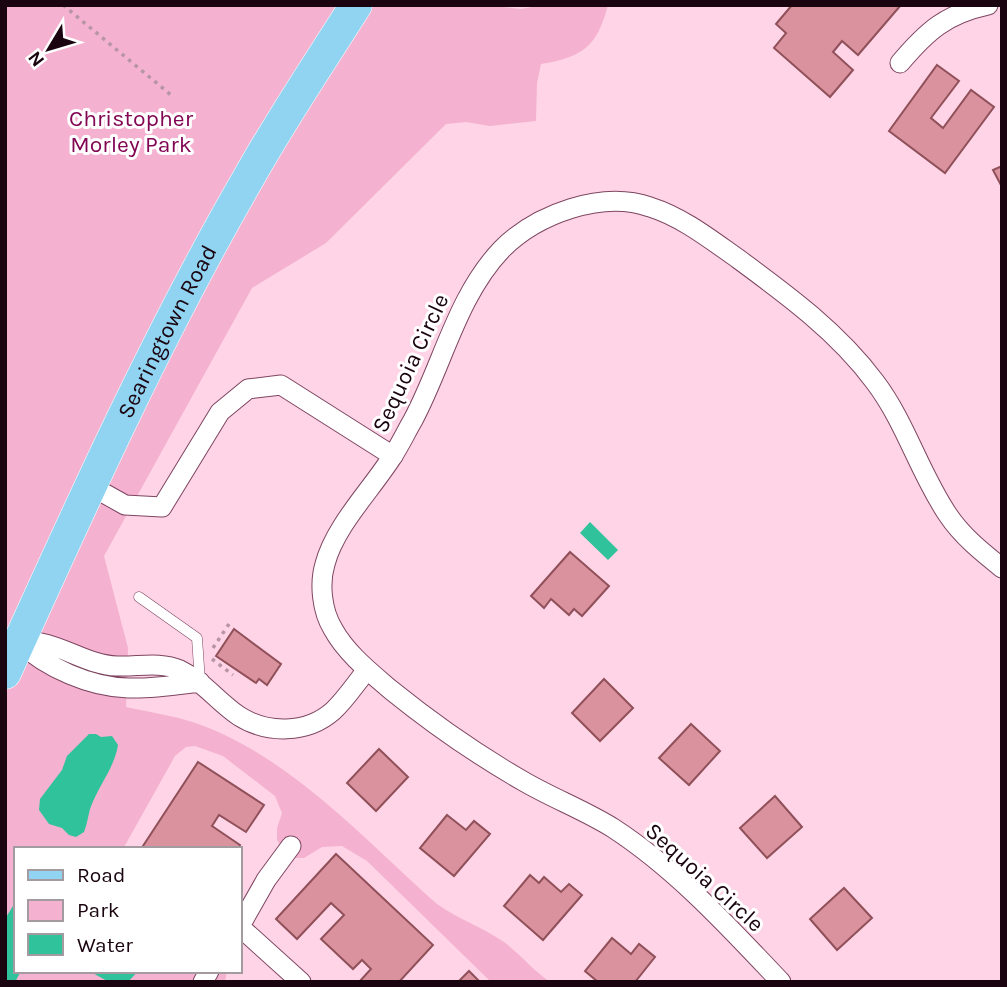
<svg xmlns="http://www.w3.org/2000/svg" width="1007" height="987" font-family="Karla,sans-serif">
<rect width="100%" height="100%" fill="#fed4e6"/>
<path fill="#f4b2d0" d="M5 5H487L521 9 543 5H608C597 46 584 57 541 64L537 83 536 121 490 126 466 122 446 124 326 243 252 288 104 556 128 648 126 707C154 713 183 717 209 728 297 764 367 842 437 904 458 919 482 927 504 942 520 954 533 970 550 982H491L367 861 342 846 322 847 304 858H292L283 850 277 840V828L282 813 275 796 223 756 195 746 186 747 175 756 123 849H16V971H227L225 982H5Z"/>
<g fill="#2fc29b">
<path d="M590 522 618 550 608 560 580 533Z"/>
<path d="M89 734H96L101 737 112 736 118 745C114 769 98 786 90 809 88 817 87 824 84 832L76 837 69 835 62 828 49 824 39 810 40 799 62 770 67 756Z"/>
<path d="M16 901V971H21L15 982H5V919Z"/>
<path d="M89 971H138L128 982H109Z"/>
</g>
<g fill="#da939e" stroke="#90505a" stroke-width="2">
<path d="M792 5H901L858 55 842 41 833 52 853 70 830 97 774 48 786 33 776 24Z"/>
<path d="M937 65 959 81 931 118 943 128 971 90 994 107 945 173 889 131Z"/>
<path d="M1002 166V187L993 170Z"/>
<path d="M570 552 609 586 582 616 574 609 569 615 551 599 544 608 531 596Z"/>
<path d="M234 629 281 664 267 685 259 679 256 683 216 656Z"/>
<path d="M604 679 633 708 600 741 572 713Z"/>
<path d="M691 724 720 751 689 785 659 758Z"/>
<path d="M379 749 408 777 376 811 347 783Z"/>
<path d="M198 762 264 805 246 832 219 815 212 826 240 845 238 849H141Z"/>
<path d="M775 796 802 827 767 858 740 828Z"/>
<path d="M447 815 466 830 474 821 490 834 454 876 420 848Z"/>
<path d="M336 854 433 945 399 982H359L371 969 362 960 353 969 321 939 344 915 331 903 297 939 276 919Z"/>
<path d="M530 875 539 883 544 877 561 892 569 884 582 895 543 940 504 906Z"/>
<path d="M844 888 872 918 837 950 810 919Z"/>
<path d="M612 938 631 954 639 944 655 957 635 982H598L585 971Z"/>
<path d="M469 971 480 982H458Z"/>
</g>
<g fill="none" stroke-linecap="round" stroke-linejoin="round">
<g stroke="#7e4561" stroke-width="11">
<path id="lane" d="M139 597 197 638 200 682"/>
</g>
<g stroke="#7e4561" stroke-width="21">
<g id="street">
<path d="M900 63C927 31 946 14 988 5"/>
<path d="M91 486 125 505 162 507 220 412 248 389 281 385 393 456"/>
<path d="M200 682C176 685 152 689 128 688 90 687 47 668 19 642 26 642 34 641 41 643 67 648 89 665 117 666 138 667 159 661 180 670 203 681 218 702 239 716 267 734 307 734 333 711 346 699 356 683 367 670"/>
<path d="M240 926 266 880 291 846"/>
<path d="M240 927 301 982"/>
<path d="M203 982 209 971"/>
<path d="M781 982C729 927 676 869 613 828 584 810 552 798 523 781 476 754 433 724 391 690 370 672 346 653 333 629 322 611 319 584 325 564 335 526 371 490 392 457 400 445 406 432 413 420 443 364 457 296 502 249 537 214 602 190 650 207 682 217 710 239 737 258 786 294 838 332 875 382 906 423 919 472 948 515 962 536 982 552 1002 568"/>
</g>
</g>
<g stroke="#fff" stroke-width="33">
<g id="primary">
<path id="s1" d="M5 673C81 505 157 336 249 177 282 118 320 62 356 5"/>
</g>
</g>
<g stroke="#b895a5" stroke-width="3.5" stroke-dasharray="3.5 5" stroke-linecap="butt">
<path d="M63 5 171 95"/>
<path d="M213 648 229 624"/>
<path d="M212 659 233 675"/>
</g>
<use href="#lane" stroke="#fff" stroke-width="10"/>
<use href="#street" stroke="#fff" stroke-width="19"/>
<use href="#primary" stroke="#91d4f1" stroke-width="32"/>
</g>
<g text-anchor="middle" stroke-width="6" stroke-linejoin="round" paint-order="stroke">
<g font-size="23" fill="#820654" stroke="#fff">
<text x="131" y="126">Christopher<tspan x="131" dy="26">Morley Park</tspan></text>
</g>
<g font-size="23" fill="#19040f" stroke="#fff">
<text dy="8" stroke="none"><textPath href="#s1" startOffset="378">Searingtown Road</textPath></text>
<text transform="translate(410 363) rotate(-65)" y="8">Sequoia Circle</text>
<text transform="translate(705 877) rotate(42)" y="8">Sequoia Circle</text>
</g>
</g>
<rect width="1007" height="987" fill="none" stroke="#19040f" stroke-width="14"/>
<rect x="14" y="847" width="228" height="126" fill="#ffffff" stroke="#a39b9f" stroke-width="2"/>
<rect x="28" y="870" width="35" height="10" fill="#91d4f1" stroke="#a39b9f" stroke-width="2"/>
<text x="77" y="882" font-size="21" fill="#19040f">Road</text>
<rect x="28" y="900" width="35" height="21" fill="#f4b2d0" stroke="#a39b9f" stroke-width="2"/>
<text x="77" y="917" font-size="21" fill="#19040f">Park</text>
<rect x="28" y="934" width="35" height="21" fill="#2fc29b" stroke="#a39b9f" stroke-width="2"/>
<text x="77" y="952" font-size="21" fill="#19040f">Water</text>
<g transform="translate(49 49) rotate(232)" stroke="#ffffff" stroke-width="5" paint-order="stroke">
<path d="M0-5L12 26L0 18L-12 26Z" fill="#19040f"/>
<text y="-10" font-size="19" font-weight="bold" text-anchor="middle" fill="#19040f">N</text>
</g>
</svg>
